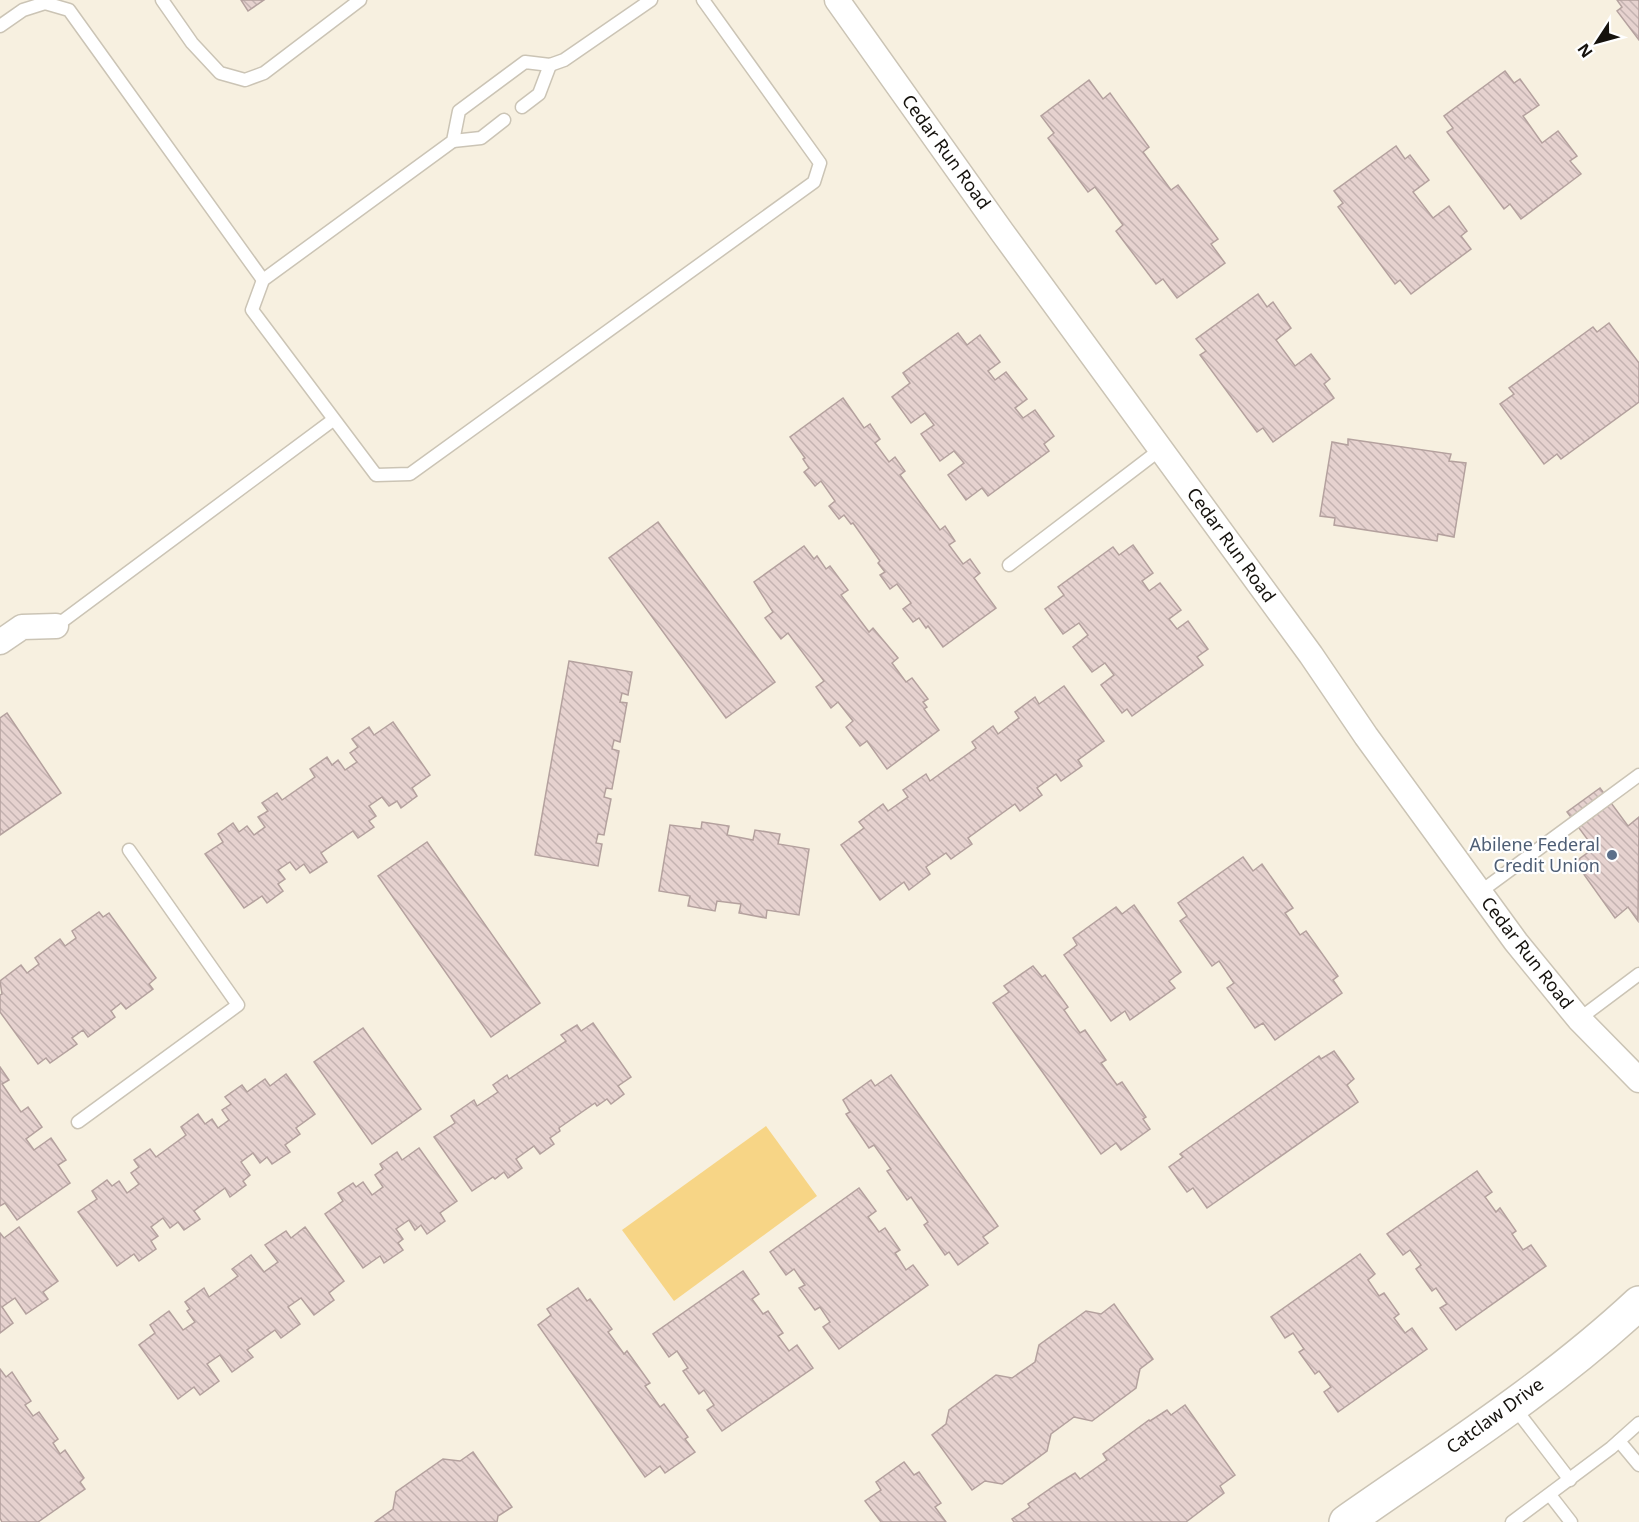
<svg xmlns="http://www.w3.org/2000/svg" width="1639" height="1522" font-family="'Noto Sans',sans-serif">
<defs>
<pattern id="building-back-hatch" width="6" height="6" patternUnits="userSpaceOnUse" patternTransform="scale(1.5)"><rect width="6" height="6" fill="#e6d2cf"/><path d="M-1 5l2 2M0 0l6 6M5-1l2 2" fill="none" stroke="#c4b3b1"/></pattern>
</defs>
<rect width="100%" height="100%" fill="#f7f0e0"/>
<path fill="#f7d586" d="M766 1126 817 1196 674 1301 622 1230Z"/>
<g fill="url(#building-back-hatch)" stroke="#b4a19e" stroke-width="1.5">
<path d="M241 0H264L248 11Z"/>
<path d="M1617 0H1639V40L1617 11 1622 7Z"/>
<path d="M1505 71 1514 83 1520 79 1539 105 1523 116 1542 143 1558 131 1577 156 1570 161 1581 174 1521 219 1510 204 1504 209 1447 132 1453 128 1444 116Z"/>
<path d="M1089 80 1103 99 1110 93 1149 147 1143 152 1171 190 1178 185 1218 239 1211 244 1225 263 1177 298 1163 279 1156 284 1116 231 1123 225 1095 187 1088 192 1048 138 1054 133 1041 116Z"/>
<path d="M1396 146 1405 159 1410 155 1429 180 1413 192 1433 218 1449 206 1467 231 1461 236 1471 249 1411 294 1400 280 1395 284 1338 207 1343 203 1334 191Z"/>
<path d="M1258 294 1267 307 1273 302 1291 328 1276 340 1295 366 1311 354 1330 379 1324 384 1334 398 1273 442 1263 428 1257 432 1200 355 1206 351 1196 339Z"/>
<path d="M1609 323 1639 363V402L1561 459 1557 454 1544 464 1500 404 1514 394 1509 388 1593 327 1597 332Z"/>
<path d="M958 333 967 345 980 335 1000 362 988 371 995 380 1006 372 1027 399 1015 408 1023 418 1035 410 1054 436 1044 444 1049 451 988 496 982 488 966 500 948 475 964 463 954 451 940 461 921 434 934 425 925 413 911 423 892 397 910 383 903 373Z"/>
<path d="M843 398 864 428 870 424 880 439 875 443 889 462 895 457 905 471 900 475 940 530 945 526 955 541 949 545 963 564 970 559 980 573 974 578 996 608 943 647 928 626 926 628 919 618 913 622 903 609 911 603 897 584 890 589 880 575 885 572 878 563 880 561 853 523 851 524 844 515 839 519 829 506 835 501 821 481 815 486 804 472 809 468 803 459 805 458 790 437Z"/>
<path d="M1348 439 1451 454 1449 461 1466 463 1454 537 1438 534 1437 541 1334 525 1335 518 1320 516 1332 442 1348 445Z"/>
<path d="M658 522 775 682 726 718 609 558Z"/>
<path d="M1133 545 1153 573 1142 581 1149 591 1160 583 1181 610 1169 619 1177 629 1188 621 1208 649 1197 657 1203 665 1132 716 1127 709 1122 713 1101 685 1114 675 1105 663 1092 672 1073 647 1088 635 1079 623 1063 634 1045 609 1064 595 1058 587 1113 547 1119 555Z"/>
<path d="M804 546 814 559 817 556 826 569 830 566 848 590 841 595 869 632 873 628 898 658 892 663 906 682 912 678 928 699 923 702 927 707 924 709 939 730 887 769 867 741 860 746 846 727 853 721 838 702 831 708 816 687 824 681 788 633 781 639 765 618 773 612 754 582Z"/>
<path d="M569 661 632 672 628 695 622 693 620 702 627 703 620 742 614 740 612 749 619 751 612 789 606 788 604 797 611 799 604 835 598 834 596 843 602 844 598 866 535 855Z"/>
<path d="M1064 686 1104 741 1078 760 1082 766 1061 781 1056 774 1037 788 1042 795 1020 811 1015 804 968 838 972 844 951 859 946 853 926 867 930 874 909 890 904 882 880 900 841 845 864 828 859 822 883 804 888 811 908 797 903 790 926 774 930 781 976 748 972 742 993 726 998 734 1019 718 1015 712 1035 697 1039 704Z"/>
<path d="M7 713 61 793 0 835V718Z"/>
<path d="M393 722 430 775 412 788 417 796 401 808 397 801 389 806 382 797 369 806 376 816 369 821 374 827 358 838 353 831 321 853 327 862 310 873 304 864 296 870 290 862 278 870 285 879 278 884 283 891 267 903 262 896 244 908 205 854 223 842 218 834 233 823 239 832 247 826 254 835 265 827 258 817 268 811 262 803 277 793 282 800 315 777 310 769 327 757 332 765 338 760 345 770 357 762 350 753 358 747 352 739 369 727 374 735Z"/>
<path d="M1600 788 1628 826 1639 817 1638 921 1628 907 1615 918 1575 862 1594 848 1567 812Z"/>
<path d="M702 822 729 826 727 835 753 840 755 830 780 834 778 844 809 849 799 915 767 910 766 918 739 913 741 904 717 901 715 911 688 906 690 896 659 891 670 825 701 829Z"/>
<path d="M427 842 540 1003 491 1037 378 876Z"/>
<path d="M1243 857 1253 871 1262 864 1293 908 1285 913 1300 935 1306 931 1338 976 1333 980 1342 993 1275 1040 1263 1023 1255 1028 1227 988 1234 983 1219 961 1212 966 1180 921 1187 916 1178 903Z"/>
<path d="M1134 905 1181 972 1169 981 1175 988 1130 1020 1125 1011 1111 1021 1064 955 1077 945 1073 938 1116 907 1122 914Z"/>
<path d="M99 912 103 917 109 913 156 978 149 984 153 989 126 1009 121 1003 111 1011 115 1017 88 1037 83 1030 72 1038 77 1044 50 1063 46 1058 38 1064 0 1012V995L2 994 0 981 21 965 27 973 39 964 35 958 60 939 65 946 76 938 72 931Z"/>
<path d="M1033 966 1042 977 1045 975 1068 1007 1064 1010 1080 1033 1085 1030 1106 1060 1101 1063 1117 1085 1122 1082 1146 1117 1143 1119 1150 1129 1121 1150 1116 1143 1101 1154 993 1003 1009 992 1004 986Z"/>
<path d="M593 1023 631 1077 618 1086 624 1094 611 1104 607 1099 597 1106 595 1103 559 1128 560 1131 550 1138 554 1144 540 1154 534 1146 516 1159 522 1168 508 1178 504 1172 495 1179 493 1177 472 1191 434 1137 455 1123 451 1116 474 1100 477 1106 498 1092 493 1085 507 1075 509 1079 566 1041 561 1035 577 1025 581 1031Z"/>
<path d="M363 1028 421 1109 372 1144 314 1062Z"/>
<path d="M1334 1051 1354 1079 1347 1085 1358 1102 1207 1208 1193 1188 1187 1192 1169 1167 1183 1157 1180 1154 1319 1056 1321 1059Z"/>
<path d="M0 1067 9 1080 2 1084 21 1112 28 1107 42 1127 26 1139 34 1150 51 1138 66 1160 58 1165 70 1183 17 1220 5 1203 0 1206Z"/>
<path d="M286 1074 315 1114 296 1128 300 1134 285 1145 290 1152 272 1164 267 1157 260 1163 253 1153 241 1162 250 1175 243 1181 246 1185 230 1197 225 1188 194 1211 200 1219 184 1230 178 1222 170 1228 163 1218 151 1227 158 1236 151 1241 156 1249 139 1261 134 1254 117 1266 78 1212 97 1199 92 1191 107 1180 112 1186 119 1181 127 1193 139 1184 131 1173 139 1167 134 1160 150 1149 156 1157 186 1135 181 1127 198 1114 205 1124 212 1119 218 1128 229 1120 222 1110 231 1104 225 1097 242 1085 247 1092 265 1079 270 1086Z"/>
<path d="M891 1075 998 1226 983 1237 988 1243 958 1265 949 1252 945 1255 924 1225 928 1222 911 1197 907 1200 887 1171 891 1169 874 1145 869 1148 846 1114 850 1112 843 1100 871 1080 875 1086Z"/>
<path d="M419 1148 457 1201 440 1213 445 1221 427 1234 421 1225 415 1230 409 1220 396 1229 403 1239 398 1243 403 1250 384 1263 380 1256 363 1268 325 1214 343 1201 338 1193 353 1183 356 1187 363 1182 372 1195 383 1187 375 1175 383 1169 380 1164 397 1152 402 1160Z"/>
<path d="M1477 1171 1492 1192 1485 1197 1496 1212 1500 1208 1516 1231 1512 1234 1523 1250 1531 1245 1546 1266 1456 1330 1440 1308 1447 1304 1436 1288 1432 1291 1416 1269 1421 1265 1410 1250 1403 1255 1387 1234Z"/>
<path d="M859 1188 876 1211 868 1217 879 1232 885 1228 900 1250 895 1253 906 1270 913 1265 928 1285 839 1349 823 1327 830 1322 820 1307 815 1310 799 1288 805 1285 794 1269 786 1275 770 1252Z"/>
<path d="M19 1227 58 1281 43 1292 48 1299 26 1314 15 1298 2 1307 13 1323 0 1333V1233L4 1238Z"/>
<path d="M305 1227 344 1281 329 1293 334 1300 314 1315 301 1298 288 1307 300 1324 281 1338 275 1330 247 1350 253 1357 232 1372 220 1355 207 1364 219 1381 200 1395 194 1387 178 1399 139 1345 155 1333 150 1325 169 1311 183 1330 195 1322 187 1311 190 1309 185 1302 204 1288 209 1297 238 1276 232 1269 251 1255 264 1272 278 1262 265 1245 286 1231 291 1238Z"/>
<path d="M1360 1254 1375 1274 1368 1280 1379 1296 1384 1293 1399 1314 1394 1318 1405 1333 1412 1328 1427 1349 1338 1412 1324 1392 1331 1387 1319 1371 1315 1374 1299 1352 1304 1349 1293 1333 1285 1338 1271 1317Z"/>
<path d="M743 1271 759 1294 752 1299 763 1314 768 1311 783 1333 778 1336 789 1351 797 1345 813 1368 722 1431 707 1410 714 1405 704 1390 699 1394 683 1371 688 1368 677 1351 669 1357 653 1334Z"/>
<path d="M578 1288 587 1301 590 1299 612 1329 608 1332 624 1354 627 1351 650 1383 645 1386 660 1407 664 1404 688 1437 685 1439 695 1452 665 1473 660 1466 645 1477 538 1325 551 1315 547 1309Z"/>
<path d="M1114 1304 1153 1359 1140 1369 1136 1388 1092 1421 1074 1417 1051 1434 1047 1451 1002 1484 985 1481 972 1490 932 1435 946 1424 949 1410 996 1375 1012 1378 1035 1362 1039 1345 1086 1311 1101 1314Z"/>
<path d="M0 1369 6 1377 12 1372 31 1401 25 1405 33 1416 39 1412 58 1439 53 1443 60 1454 65 1450 84 1478 80 1482 85 1489 38 1522H2L0 1518Z"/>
<path d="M1185 1405 1235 1475 1220 1486 1224 1493 1186 1522H1014L1012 1519 1030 1507 1028 1504 1057 1484 1075 1473 1080 1479 1107 1460 1103 1454 1149 1420 1150 1421 1167 1410 1171 1415Z"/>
<path d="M473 1452 512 1507 498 1516 497 1522H375L393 1509 396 1492 443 1459 460 1461Z"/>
<path d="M904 1462 914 1475 919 1472 941 1503 935 1507 946 1522H881L865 1501 881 1490 876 1482Z"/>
</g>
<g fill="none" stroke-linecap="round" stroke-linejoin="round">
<g stroke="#cbc4b5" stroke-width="15">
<g id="lane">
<path d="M162 0 192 43 220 73 245 80 264 73 360 0"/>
<path d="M651 0 564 60 550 65 525 62 459 111 453 141 263 280 252 310 376 475 410 474 814 182 820 163 703 0"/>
<path d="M0 26 23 10 45 3 69 10 263 280"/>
<path d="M522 107 539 94 550 65"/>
<path d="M453 141 481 138 504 120"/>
<path d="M1009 565 1161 449"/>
<path d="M56 626 333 420"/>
<path d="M1480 892 1639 775"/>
<path d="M1579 1019 1639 974"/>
<path d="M78 1122 238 1005 129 850"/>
<path d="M1514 1407 1570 1480"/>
<path d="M1619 1441 1639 1465"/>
<path d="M1550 1495 1571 1522"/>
<path d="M1512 1522 1611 1448 1639 1423"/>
</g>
</g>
<g stroke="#cbc4b5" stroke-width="27">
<g id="street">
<path d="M837 0 1002 232 1311 655 1366 736 1516 942 1579 1019 1639 1080"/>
<path d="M0 642 22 627 56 626"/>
</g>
</g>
<g stroke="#cbc4b5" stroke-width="36">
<path id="secondary" d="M1346 1522C1446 1452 1550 1386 1639 1303"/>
</g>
<use href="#lane" stroke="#fff" stroke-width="12"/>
<use href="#street" stroke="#fff" stroke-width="24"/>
<use href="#secondary" stroke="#fff" stroke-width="33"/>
</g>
<circle fill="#5c6f8a" stroke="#fff" stroke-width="2" cx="1612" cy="855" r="6"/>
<g text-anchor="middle" stroke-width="4.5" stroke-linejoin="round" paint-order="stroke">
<g font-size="18" fill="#15120d" stroke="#fff">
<text transform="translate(946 152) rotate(54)" y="6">Cedar Run Road</text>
<text transform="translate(1231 545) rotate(54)" y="6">Cedar Run Road</text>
<text transform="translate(1527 953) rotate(52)" y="6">Cedar Run Road</text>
<text transform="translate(1495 1416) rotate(-36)" y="6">Catclaw Drive</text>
</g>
<g font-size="18" fill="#4e5e75" stroke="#fff" text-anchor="end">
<text x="1600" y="851">Abilene Federal<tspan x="1600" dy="21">Credit Union</tspan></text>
</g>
</g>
<g transform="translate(1597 42) rotate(234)" stroke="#ffffff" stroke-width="4.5" paint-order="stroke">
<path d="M0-4.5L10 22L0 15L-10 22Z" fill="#15120d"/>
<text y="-9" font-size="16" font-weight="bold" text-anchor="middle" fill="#15120d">N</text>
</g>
</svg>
